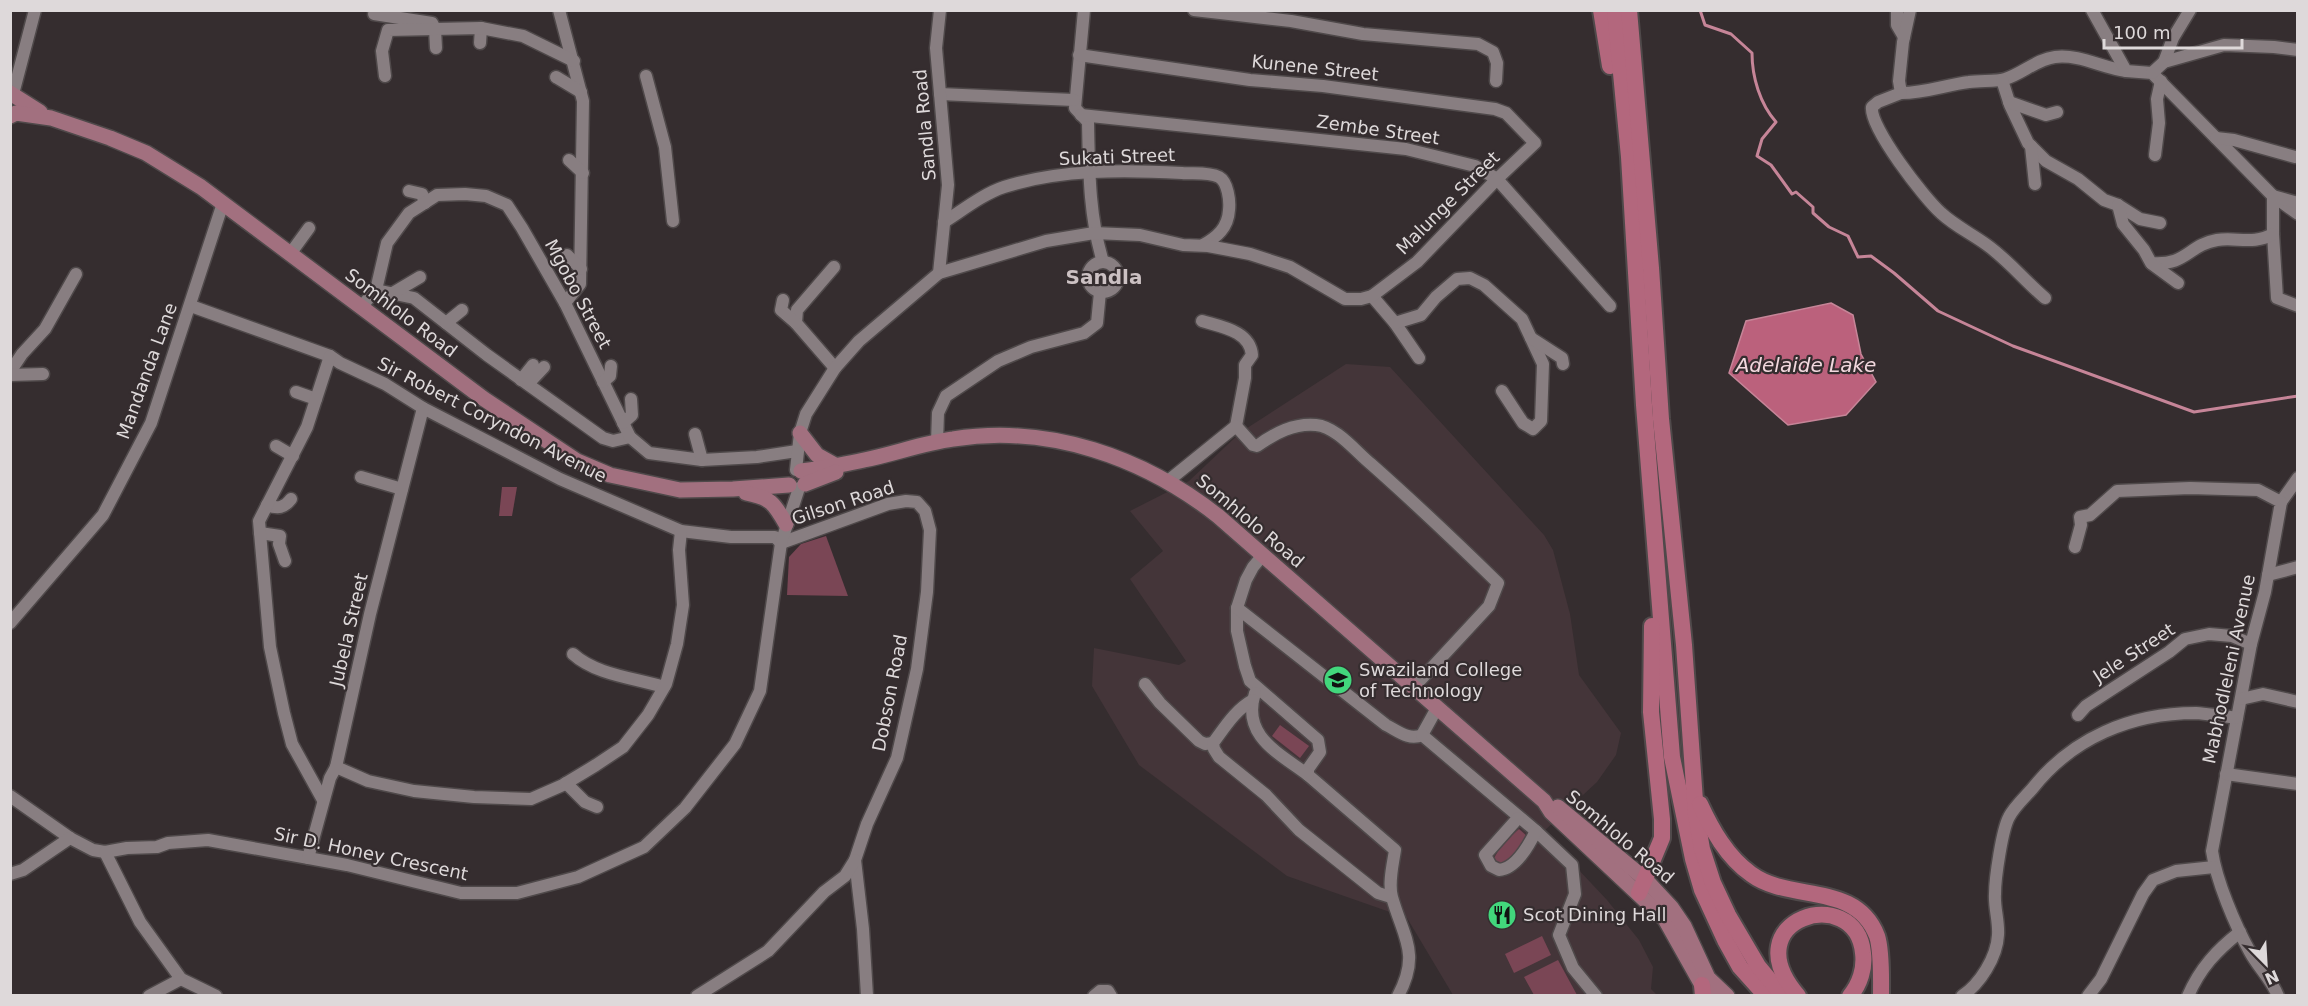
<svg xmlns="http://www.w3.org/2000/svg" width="2308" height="1006" font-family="'DejaVu Sans',sans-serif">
<rect width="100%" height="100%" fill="#352d2f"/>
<path fill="#443539" d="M1346 364 1390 367 1544 535 1553 550 1570 614 1579 675 1621 733 1616 755 1597 782 1543 832 1607 900 1639 940 1653 967 1651 989 1657 995H1453L1407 918 1287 876 1139 765 1092 686 1094 648 1179 665 1186 661 1130 579 1163 551 1130 511 1189 481 1241 432Z"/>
<g fill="#7a4655">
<path d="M502 487H517L512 516H499Z"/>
<path d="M826 536 848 596 787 595 789 557 801 544Z"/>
<path d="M1280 725 1309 746 1300 758 1272 736Z"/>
<path d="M1519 829 1530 839 1504 866 1495 864 1493 860 1502 844Z"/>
<path d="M1542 936 1551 955 1514 973 1505 954Z"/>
<path d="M1558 960 1577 995H1534L1524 977Z"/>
</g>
<path fill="#bb617c" stroke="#c68598" stroke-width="1.5" d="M1831 303 1853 315 1861 354 1876 382 1846 415 1788 425 1729 373 1746 321Z"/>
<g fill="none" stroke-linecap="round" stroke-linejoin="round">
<path stroke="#c68598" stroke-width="3" d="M1700 10 1705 25 1731 34 1752 53C1752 77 1760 104 1776 122L1762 139 1757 156 1771 165 1792 194 1796 192 1813 207V213L1829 227 1848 236 1858 257 1871 256 1894 273 1938 311 2013 346 2194 412 2298 396"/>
<g stroke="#4f494a" stroke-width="15">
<g id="minor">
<path d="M559 10 583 101 580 284 565 303"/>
<path d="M1084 10 1075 108 1088 122C1089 170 1089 216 1103 262"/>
<path d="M1194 10 1291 21 1363 34 1478 44 1493 52 1497 63 1496 81"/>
<path d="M1897 10V25L1904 37"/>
<path d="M1910 10 1903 42 1899 81 1901 93C1926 93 1945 85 1969 82 1980 80 1995 82 2005 79 2022 74 2037 59 2055 57 2080 54 2102 68 2126 71"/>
<path d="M2092 10 2126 71 2152 73 2273 196 2298 214"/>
<path d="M374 14 432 23 435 29 436 48"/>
<path d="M480 43 481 28"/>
<path d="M2164 62 2173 38 2190 10"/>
<path d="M2152 73 2164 62 2224 45 2274 47 2298 50"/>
<path d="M385 76 382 51 388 30 481 28 523 36 574 61"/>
<path d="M646 76 665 147 673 221"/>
<path d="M556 77 581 92"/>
<path d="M2002 80 2010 105 2028 143 2046 161 2078 179 2104 200 2118 205 2140 219 2160 223"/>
<path d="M1901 93 1878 102 1872 107C1869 127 1925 199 1941 213 1955 226 1972 234 1987 245 2008 260 2025 281 2045 298"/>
<path d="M13 94 35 10"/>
<path d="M940 94 1074 100"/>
<path d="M2009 102 2046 115 2057 112"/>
<path d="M1081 115 1406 149 1475 166 1497 179 1610 306"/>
<path d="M2216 138 2234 140 2295 157"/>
<path d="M2031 146 2035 184"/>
<path d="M2155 155 2159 123 2157 99 2161 81"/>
<path d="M569 160 583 173"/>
<path d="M409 191 422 194 425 203"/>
<path d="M2298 203 2273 196V234L2277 298 2298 306"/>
<path d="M2118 205 2123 224 2144 250 2151 263C2187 266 2188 245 2217 240 2236 237 2254 245 2273 234"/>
<path d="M944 222C963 210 983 194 1004 187 1060 169 1124 170 1182 173 1193 174 1209 172 1219 177 1228 182 1230 201 1229 210 1228 228 1217 237 1203 245"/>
<path d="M290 254 309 228"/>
<path d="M567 255 581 269"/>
<circle cx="1103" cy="277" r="15"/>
<path d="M2152 264 2178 283"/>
<path d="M834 267 797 310 796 323 835 368"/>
<path d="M939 273 948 185 936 48 940 10"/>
<path d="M376 290 414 298 487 355 603 438 613 441 630 437"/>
<path d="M393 293 420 277"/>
<path d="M1372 296 1395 323 1419 358"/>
<path d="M783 300 781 310 796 323"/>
<path d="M191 306 330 356 340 363 385 384 423 408 560 479 681 531 731 537H775L781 543"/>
<path d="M361 307 376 290 387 243 409 213 437 195 465 194 486 196 507 205 522 228 565 303 630 437 649 453 702 460 757 457 797 451"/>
<path d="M1202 321C1222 327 1250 331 1252 355L1245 365V378L1236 426"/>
<path d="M446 323 462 310"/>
<path d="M1395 323 1421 315 1436 297 1457 279 1470 278 1484 285 1522 319 1543 364 1541 421 1533 429 1523 423 1502 391"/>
<path d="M1531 338 1562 358 1563 364"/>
<path d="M10 372 22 354 45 329 76 274"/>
<path d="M10 375 43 374"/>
<path d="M521 380 533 365"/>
<path d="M603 382 610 376 611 366"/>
<path d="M528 384 544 367"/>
<path d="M296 392 316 399"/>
<path d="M623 423 632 415 631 399"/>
<path d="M695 434 702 460"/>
<path d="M937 442 938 413 946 396 998 361 1031 347 1084 333 1097 323 1100 292"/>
<path d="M276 446 293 456"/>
<path d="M796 470 800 433 806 414 835 368 859 341 939 273 1046 241 1094 233 1140 235 1183 245 1208 246 1250 254 1290 267 1345 299H1361L1372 296 1417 262 1497 179 1535 143 1506 113 1495 109 1323 86 1250 80 1079 55"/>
<path d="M361 477 402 489"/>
<path d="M1168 481 1236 426 1253 445 1257 446C1275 433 1294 423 1316 425 1337 427 1356 452 1371 464 1415 503 1456 542 1498 583L1489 606 1413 688"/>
<path d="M2281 502 2298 478"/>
<path d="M267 505C278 509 284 508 291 499"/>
<path d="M260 533 280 536 279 544 285 561"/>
<path d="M781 543 888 504 906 501 917 502 925 511 930 530 927 592 917 669 897 758 867 824 855 860 863 929 867 996"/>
<path d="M2075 547 2081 525 2080 517 2090 515 2117 491 2190 488 2258 490 2281 502 2265 592 2251 644 2212 851C2216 880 2235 925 2250 952 2258 967 2272 980 2278 996"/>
<path d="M1263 555 1253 567 1246 580 1237 608V631L1245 666 1250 681 1318 740 1320 752 1308 769V775L1395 850C1393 864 1388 883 1392 897 1403 937 1421 953 1398 996"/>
<path d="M2268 575 2298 567"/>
<path d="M1237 608 1386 725C1398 731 1409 741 1422 735L1437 708"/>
<path d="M10 623 103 515 151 423 223 203"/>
<path d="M573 654C596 675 635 678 664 687"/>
<path d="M1145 684 1160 703 1199 741 1205 744 1213 743"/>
<path d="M1255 693C1241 736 1279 753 1308 775"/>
<path d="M2241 699 2263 694 2298 702"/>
<path d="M1253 700C1235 710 1225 727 1213 743L1214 749 1219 757 1266 795 1299 830 1378 893 1391 897"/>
<path d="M2078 715 2086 706 2169 652 2185 639 2209 634 2232 636 2251 644"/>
<path d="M1422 735 1536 831 1572 865 1575 894 1559 935 1573 968 1596 996"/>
<path d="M336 767 368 781 414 791 474 797 531 799 563 785 596 765 623 747 648 715 666 684 677 644 683 605 679 550 681 531"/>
<path d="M2226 774 2298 784"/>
<path d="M566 783 585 802 597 807"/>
<path d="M10 796 70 838 93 850 105 852 127 848 157 847 168 843 208 840 347 865 461 893H517L578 877 644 847 685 808 735 744 760 691 781 543 799 488"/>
<path d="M323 800 292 744 284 713 270 647 259 521 307 427 330 356"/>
<path d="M1518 818 1485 855 1491 866 1499 870C1516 869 1529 845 1536 831"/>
<path d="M105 852 140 922 181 979 216 996"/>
<path d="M308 858 330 778 336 767 370 614 423 408"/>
<path d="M10 874 23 870 70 838"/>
<path d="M149 996 181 979"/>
<path d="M697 996 768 951 824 892 845 876 855 860"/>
<path d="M1094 996 1100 991H1108L1111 996"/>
<path d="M1962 996C1980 984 1997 957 1998 935 1999 921 1994 907 1995 894 1995 878 2002 830 2009 817 2014 807 2025 797 2032 789 2072 738 2131 713 2196 713 2209 714 2223 716 2237 718"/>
<path d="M2088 996 2101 979 2143 894 2153 880 2176 871 2214 867"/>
<path d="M2188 996C2200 968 2217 950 2240 932"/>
</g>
</g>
<g stroke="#4f494a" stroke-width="18">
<g id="major">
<path d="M10 93 40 112"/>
<path d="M10 116 16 113 51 118 110 138 146 153 201 187 484 399 577 461 610 475 680 490 733 489 789 485"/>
<path d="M800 433 817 455 835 465"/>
<path d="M801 471C822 468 843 465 864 460 894 454 923 443 953 439 1049 424 1143 457 1218 516L1544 801 1551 812 1665 919 1702 985 1714 996"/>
<path d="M805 484 836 472"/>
<path d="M746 493C771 498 774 503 786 524"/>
<path d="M1558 807 1645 879 1671 907 1684 926 1708 978 1727 996"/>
</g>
</g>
<g stroke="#4f494a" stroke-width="20">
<g id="highway">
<path d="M1601 10 1610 66"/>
<path d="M1615 10 1629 157 1644 405 1672 757 1693 859 1702 890 1725 940 1740 967 1766 996"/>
<path d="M1629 10 1651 268 1661 419 1684 645 1696 815 1702 849 1713 883 1728 915 1758 966 1783 996"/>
<path d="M1700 804C1712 830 1727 857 1751 874 1790 903 1856 881 1877 936 1882 951 1881 979 1881 996"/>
<path d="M1639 893 1662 838V819L1651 712 1652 626"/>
<path d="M1702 985 1703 996"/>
<path d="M1798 996C1731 918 1856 882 1863 953 1865 968 1860 984 1850 996"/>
</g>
</g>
<use href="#minor" stroke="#887e81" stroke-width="12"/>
<use href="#major" stroke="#a2707f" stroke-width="15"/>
<use href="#highway" stroke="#b3677d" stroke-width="16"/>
</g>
<defs>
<g id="university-disc" transform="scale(1.5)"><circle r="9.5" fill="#42d77c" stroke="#352d2f"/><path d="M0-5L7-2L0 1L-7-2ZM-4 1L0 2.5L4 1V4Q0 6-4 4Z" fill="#111"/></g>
<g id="restaurant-disc" transform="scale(1.5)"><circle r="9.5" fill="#42d77c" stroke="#352d2f"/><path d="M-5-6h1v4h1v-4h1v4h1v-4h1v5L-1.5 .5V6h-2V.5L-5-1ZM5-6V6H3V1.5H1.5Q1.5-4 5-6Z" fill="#111"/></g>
</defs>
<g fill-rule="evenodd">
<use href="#university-disc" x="1338" y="680"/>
<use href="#restaurant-disc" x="1502" y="915"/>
</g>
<g text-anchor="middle" stroke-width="4.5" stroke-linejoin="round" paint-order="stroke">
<g font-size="18" fill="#ded9da" stroke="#352d2f">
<text transform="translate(1315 68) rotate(6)" y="6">Kunene Street</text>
<text transform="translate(925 125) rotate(-95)" y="6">Sandla Road</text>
<text transform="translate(1378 130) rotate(8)" y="6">Zembe Street</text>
<text transform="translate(1117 157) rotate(-2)" y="6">Sukati Street</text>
<text transform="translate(1448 203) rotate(-45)" y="6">Malunge Street</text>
<text transform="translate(578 294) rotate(62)" y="6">Mgobo Street</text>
<text transform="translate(401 313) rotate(37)" y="6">Somhlolo Road</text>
<text transform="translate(147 371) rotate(-70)" y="6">Mandanda Lane</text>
<text transform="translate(492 420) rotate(27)" y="6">Sir Robert Coryndon Avenue</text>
<text transform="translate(843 503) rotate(-18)" y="6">Gilson Road</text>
<text transform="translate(1250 521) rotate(40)" y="6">Somhlolo Road</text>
<text transform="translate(349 630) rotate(-77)" y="6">Jubela Street</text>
<text transform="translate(2134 653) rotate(-33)" y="6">Jele Street</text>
<text transform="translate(2229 669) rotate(-78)" y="6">Mabhodleleni Avenue</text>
<text transform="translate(890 693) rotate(-79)" y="6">Dobson Road</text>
<text transform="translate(1620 837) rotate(40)" y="6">Somhlolo Road</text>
<text transform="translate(371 854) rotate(12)" y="6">Sir D. Honey Crescent</text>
</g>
<g font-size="18" fill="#ded9da" stroke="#352d2f" text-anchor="start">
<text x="1359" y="676">Swaziland College<tspan x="1359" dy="21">of Technology</tspan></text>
<text x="1523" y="921">Scot Dining Hall</text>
</g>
<g font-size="20" font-weight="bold" fill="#ccc1c3" stroke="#352d2f">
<text x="1104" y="284">Sandla</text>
</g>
<g font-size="20" font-style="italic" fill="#f2d8de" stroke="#352d2f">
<text x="1806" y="372">Adelaide Lake</text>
</g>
</g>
<rect width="2308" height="1006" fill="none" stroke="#ded9da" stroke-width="24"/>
<g transform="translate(2266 964) rotate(156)" stroke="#352d2f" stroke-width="4.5" paint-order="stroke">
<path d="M0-4.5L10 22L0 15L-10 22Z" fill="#ded9da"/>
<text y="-9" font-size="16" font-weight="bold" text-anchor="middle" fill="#ded9da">N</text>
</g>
<path d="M2104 39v9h138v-9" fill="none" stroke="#ded9da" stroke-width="3"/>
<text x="2113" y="39" font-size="18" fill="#ded9da" stroke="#352d2f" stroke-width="4.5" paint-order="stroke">100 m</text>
</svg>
